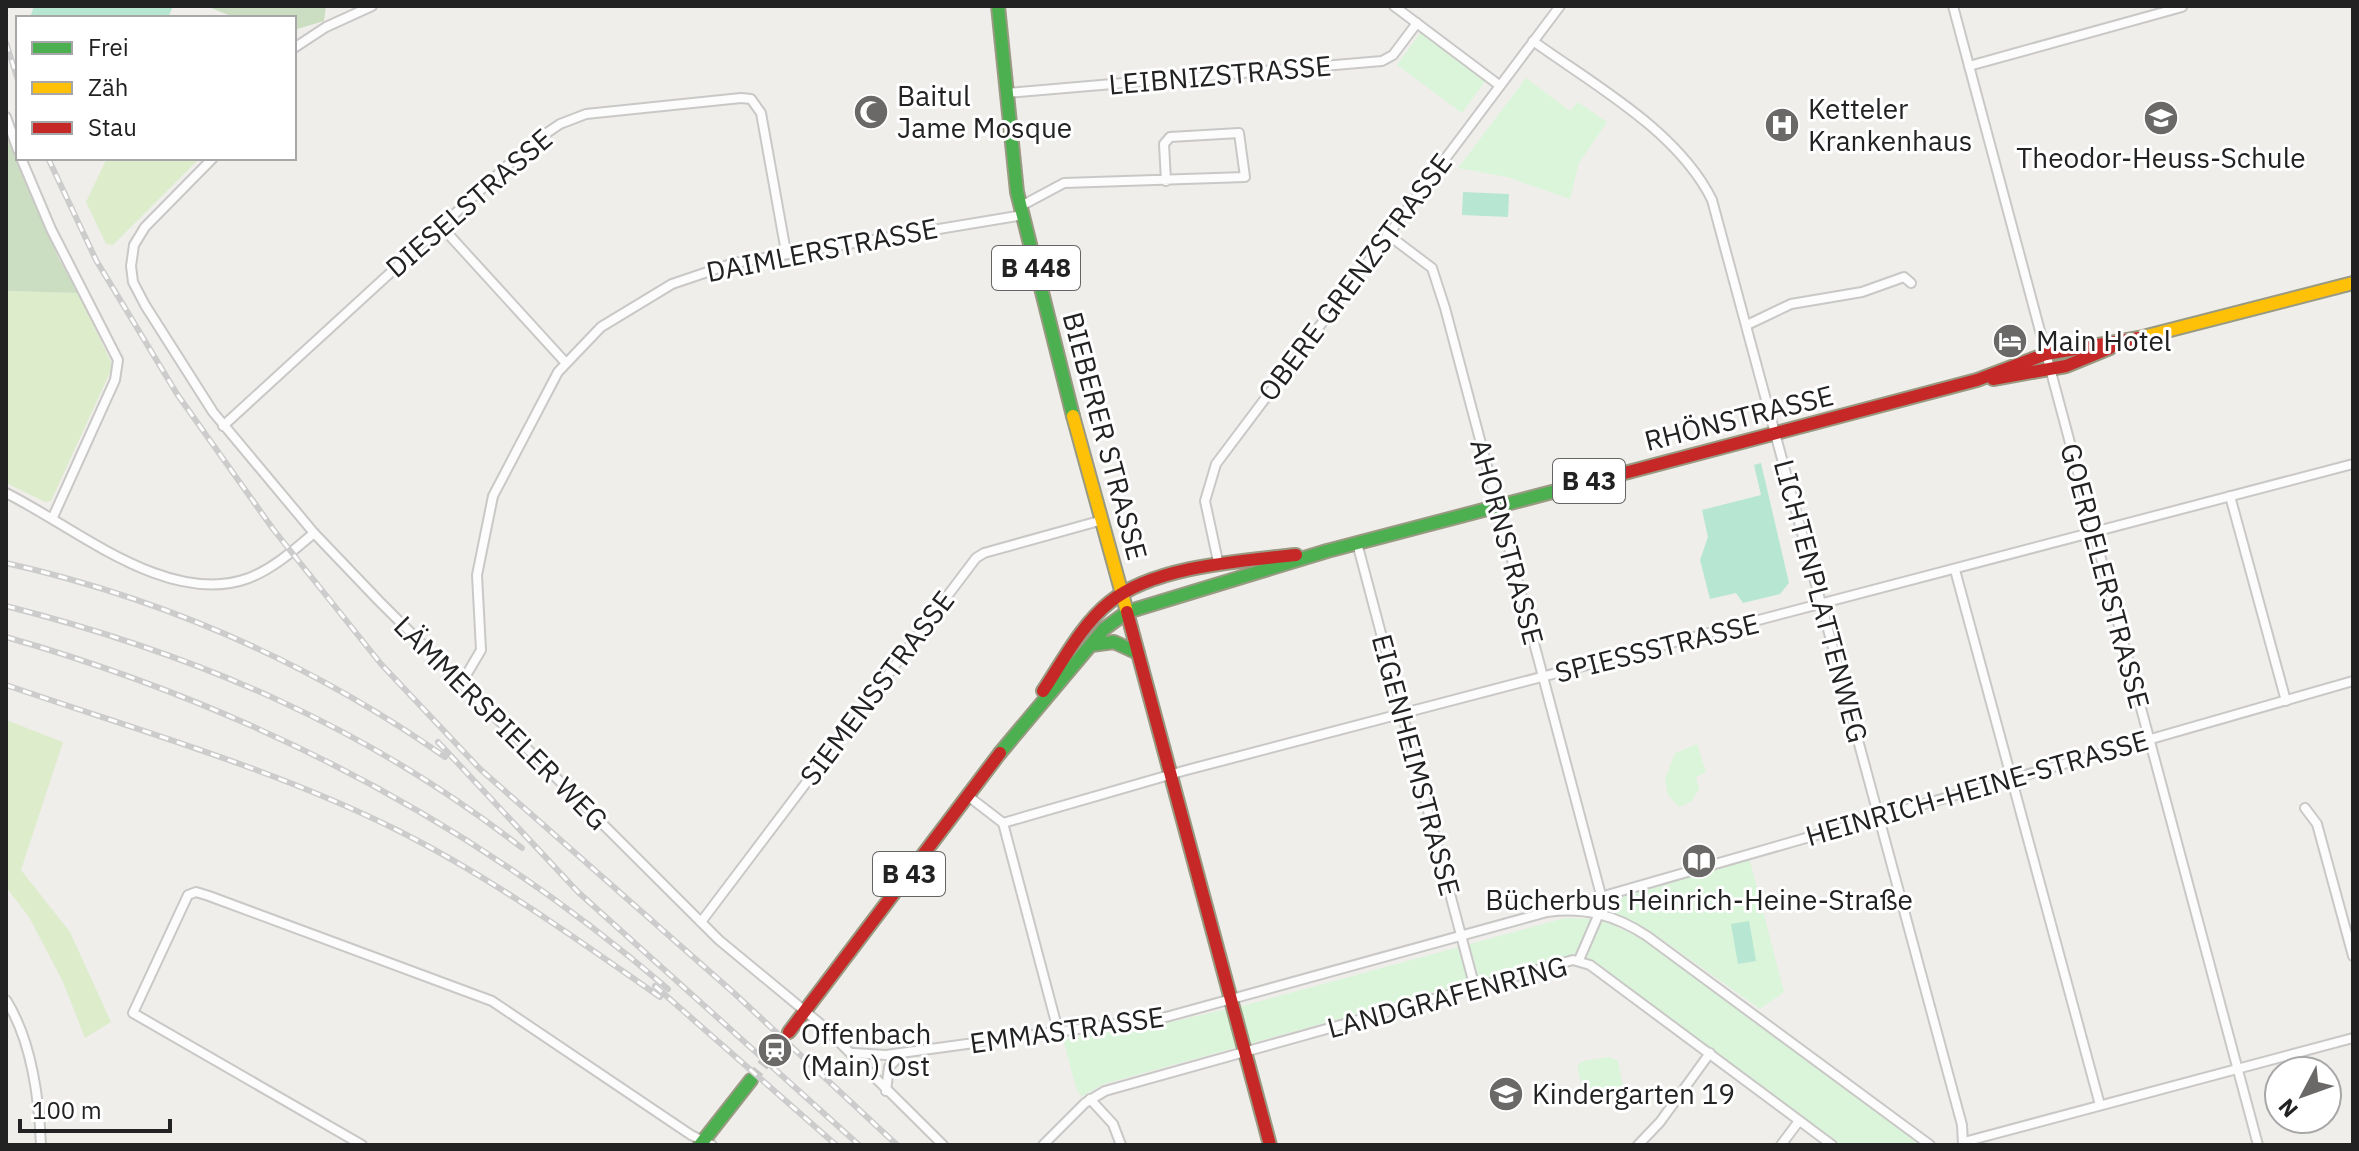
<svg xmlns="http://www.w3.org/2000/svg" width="2359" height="1151" font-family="'IBM Plex Sans',sans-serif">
<rect width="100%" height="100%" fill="#f0eeeb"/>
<g fill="#ddeccb">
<path d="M107 158H200L113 245 106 244 86 202Z"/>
<path d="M6 291 78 293 113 366 51 501 45 502 6 483Z"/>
<path d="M6 720 63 742 21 870 70 932 111 1022 85 1038 63 982 29 917 6 887Z"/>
</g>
<g fill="#cbdec1">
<path d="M206 6H326L324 21 294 30V18H236Z"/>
<path d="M6 129 58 257 78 293 6 291Z"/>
</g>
<g fill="#daf5da">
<path d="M1421 32 1486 80 1462 113 1397 65Z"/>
<path d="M1526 78 1570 111 1578 102 1607 122 1579 163 1570 199 1507 177 1458 168Z"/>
<path d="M1697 744 1706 772 1696 777 1699 789 1691 802 1679 807 1668 795 1665 779 1675 753Z"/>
<path d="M1749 857 1784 992 1760 1009 1657 936 1610 912 1606 903 1607 899Z"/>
<path d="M1565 918 1601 919 1644 940 1920 1145H1838L1589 960 1574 954 1104 1084 1082 1096 1077 1091 1063 1039 1152 1026 1246 1005Z"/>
<path d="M1609 1057 1618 1061 1623 1086 1594 1094 1593 1100 1586 1102 1577 1066 1583 1061Z"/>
</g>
<g fill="#b7e6d2">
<path d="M34 6H173L168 18H30Z"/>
<path d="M1463 192 1509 194 1508 217 1462 215Z"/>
<path d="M1761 463 1789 583 1780 594 1743 603 1736 593 1710 599 1700 560 1708 537 1702 510 1761 495 1754 465Z"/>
<path d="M1749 921 1756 961 1738 964 1731 924Z"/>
</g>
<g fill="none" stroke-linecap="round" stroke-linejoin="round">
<path stroke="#c7c5c3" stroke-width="12" stroke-dasharray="12 6" stroke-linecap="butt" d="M751 1080 789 1032"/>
<g stroke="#c9c8c7" stroke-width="12">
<g id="street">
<path d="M1394 6 1499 85"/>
<path d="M1953 6 2258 1145"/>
<path d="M1533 41C1594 85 1678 131 1712 200L1962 1125 1963 1145"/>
<path d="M294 48 326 27 372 6"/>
<path d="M1969 66 2182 7"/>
<path d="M1006 93 1382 61 1393 55 1417 23"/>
<path d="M6 117 18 150"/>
<path d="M21 158 51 229 118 360 115 380 53 517"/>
<path d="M213 158 145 227 134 245 131 266 133 282 145 305 213 412 314 533 379 601 719 940 823 1026 943 1145"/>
<path d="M1021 206 1064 183 1245 177 1239 133 1170 137 1164 144 1166 181"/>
<path d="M440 225 565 362"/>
<path d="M1387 234 1432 268 1445 308 1601 895V909L1579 960"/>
<path d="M1747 325 1791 304 1862 292 1904 277 1911 283"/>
<path d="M223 426 532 143 560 124 586 114 741 98 751 99 761 113 786 252"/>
<path d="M6 493C75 527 168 608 249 578 274 568 294 550 314 533"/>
<path d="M2230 496 2286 701"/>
<path d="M1357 543 1475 988"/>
<path d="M1219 566 1205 501 1216 464 1560 6"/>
<path d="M1955 570 2100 1105"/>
<path d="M461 684 481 650 477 575 493 496 558 372 601 327 672 284 734 263 1023 215"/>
<path d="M968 796 1003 823"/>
<path d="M2305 808 2317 824 2353 956"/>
<path d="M1003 823 1183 771 2353 464"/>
<path d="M1003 823 1059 1034"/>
<path d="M1562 908 2353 681"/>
<path d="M701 922 976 558 984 553 1099 521"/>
<path d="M6 1000C32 1041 39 1097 41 1145"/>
<path d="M853 1053 886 1055 1166 1017 1547 912C1585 907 1615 915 1647 936L1930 1145"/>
<path d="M886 1091 889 1067 902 1054"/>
<path d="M1090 1099 1113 1124 1121 1145"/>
<path d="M1964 1142 2353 1038"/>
<path d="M362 1145 133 1013 188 895 196 892 209 896 492 1001 691 1135 712 1145"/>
<path d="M1043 1145 1085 1103 1105 1091 1573 960 1590 965 1832 1145"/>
<path d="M1638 1145 1660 1122 1710 1053"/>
<path d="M1781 1145 1799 1121"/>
</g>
</g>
<g stroke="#999a82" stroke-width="16">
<g id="fast">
<path d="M998 6 1017 192 1073 416"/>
<path d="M1091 645 1114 642 1138 653"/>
<path d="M1000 753 1104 629 1127 612 1327 551 1598 480"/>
<path d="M700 1145 751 1080"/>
</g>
</g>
<g stroke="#999a82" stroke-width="16">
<g id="slow">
<path d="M2139 338 2353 283"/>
<path d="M1073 416 1127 612"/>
</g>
</g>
<g stroke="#999a82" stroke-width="16">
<g id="jam">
<path d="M1993 379 2066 366 2110 348"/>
<path d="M1598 480 1977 380 2046 354 2139 338"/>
<path d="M1127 612 1270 1145"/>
<path d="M1043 691C1063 661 1082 624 1110 602 1155 566 1241 561 1296 555"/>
<path d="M789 1032 1000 753"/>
</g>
</g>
<use href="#street" stroke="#fdfcfc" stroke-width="8"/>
<use href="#fast" stroke="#4caf50" stroke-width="12"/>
<use href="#slow" stroke="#ffc107" stroke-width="12"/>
<use href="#jam" stroke="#c62828" stroke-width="12"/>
<g stroke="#ccc" stroke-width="6">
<g id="rail">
<path d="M6 43 18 80"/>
<path d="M48 158 96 260 177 394 273 529 381 664 480 769 734 993 897 1145"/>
<path d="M6 563C165 599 311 663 445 757"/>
<path d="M6 606C198 655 365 726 522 848"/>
<path d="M6 637C251 707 474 822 668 989"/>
<path d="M6 685C137 730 275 769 399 831 492 878 575 938 660 997"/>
<path d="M438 742 578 892 859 1145"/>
<path d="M655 986 836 1145"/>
</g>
</g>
<use href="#rail" stroke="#fff" stroke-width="3" stroke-dasharray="9" stroke-linecap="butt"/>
</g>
<defs>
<g id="mosque-disc" transform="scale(1.8)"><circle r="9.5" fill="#6a6968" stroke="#fff"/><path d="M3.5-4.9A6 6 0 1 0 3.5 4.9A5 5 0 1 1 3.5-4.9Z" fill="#fff"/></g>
<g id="school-disc" transform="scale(1.8)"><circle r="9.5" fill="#6a6968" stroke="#fff"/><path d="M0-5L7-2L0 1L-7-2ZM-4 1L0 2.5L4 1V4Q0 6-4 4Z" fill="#fff"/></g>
<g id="hospital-disc" transform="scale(1.8)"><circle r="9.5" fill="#6a6968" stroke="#fff"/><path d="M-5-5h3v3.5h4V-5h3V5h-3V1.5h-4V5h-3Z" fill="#fff"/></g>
<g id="hotel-disc" transform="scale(1.8)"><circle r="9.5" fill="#6a6968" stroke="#fff"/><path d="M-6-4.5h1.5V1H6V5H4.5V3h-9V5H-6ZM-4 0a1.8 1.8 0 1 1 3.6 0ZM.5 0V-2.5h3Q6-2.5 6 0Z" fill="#fff"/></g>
<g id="library-disc" transform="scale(1.8)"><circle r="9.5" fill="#6a6968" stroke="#fff"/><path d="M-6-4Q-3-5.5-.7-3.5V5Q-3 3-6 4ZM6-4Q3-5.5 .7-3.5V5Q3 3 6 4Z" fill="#fff"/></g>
<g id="station-disc" transform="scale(1.8)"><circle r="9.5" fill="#6a6968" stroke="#fff"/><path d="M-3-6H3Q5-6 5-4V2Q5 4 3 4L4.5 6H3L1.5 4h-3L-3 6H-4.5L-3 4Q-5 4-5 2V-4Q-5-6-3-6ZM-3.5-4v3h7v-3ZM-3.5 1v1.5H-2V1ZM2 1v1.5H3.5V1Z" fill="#fff"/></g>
</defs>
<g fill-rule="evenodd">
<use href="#mosque-disc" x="871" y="112"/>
<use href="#school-disc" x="2161" y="118"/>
<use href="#hospital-disc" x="1782" y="125"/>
<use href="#hotel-disc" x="2010" y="341"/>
<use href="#library-disc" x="1699" y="861"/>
<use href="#station-disc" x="775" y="1050"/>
<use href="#school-disc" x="1506" y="1094"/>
</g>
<g text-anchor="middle" stroke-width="6" stroke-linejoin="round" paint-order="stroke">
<g fill="#fff" stroke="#646464" stroke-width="2">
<rect x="992" y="246" width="88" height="44" rx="6"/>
<rect x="1553" y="459" width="72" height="44" rx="6"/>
<rect x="873" y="852" width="72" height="44" rx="6"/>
</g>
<g font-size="26" font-weight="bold" fill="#222">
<text x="1036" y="277">B 448</text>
<text x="1589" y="490">B 43</text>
<text x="909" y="883">B 43</text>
</g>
<g font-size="28" fill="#222" stroke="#fff">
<text transform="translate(1220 75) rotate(-5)" y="10">LEIBNIZSTRASSE</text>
<text transform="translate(469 203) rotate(-41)" y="10">DIESELSTRASSE</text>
<text transform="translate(822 250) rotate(-11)" y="10">DAIMLERSTRASSE</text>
<text transform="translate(1355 277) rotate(-53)" y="10">OBERE GRENZSTRASSE</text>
<text transform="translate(1739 418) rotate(-14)" y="10">RHÖNSTRASSE</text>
<text transform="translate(1105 436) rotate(75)" y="10">BIEBERER STRASSE</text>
<text transform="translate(1507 542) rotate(75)" y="10">AHORNSTRASSE</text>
<text transform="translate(2105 576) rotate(75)" y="10">GOERDELERSTRASSE</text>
<text transform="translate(1821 601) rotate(75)" y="10">LICHTENPLATTENWEG</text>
<text transform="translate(1657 648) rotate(-14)" y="10">SPIESSSTRASSE</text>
<text transform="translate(877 688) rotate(-53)" y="10">SIEMENSSTRASSE</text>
<text transform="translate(501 723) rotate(45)" y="10">LÄMMERSPIELER WEG</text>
<text transform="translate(1416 765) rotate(75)" y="10">EIGENHEIMSTRASSE</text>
<text transform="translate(1977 788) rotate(-16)" y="10">HEINRICH-HEINE-STRASSE</text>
<text transform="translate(1447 997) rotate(-15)" y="10">LANDGRAFENRING</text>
<text transform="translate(1067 1030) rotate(-8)" y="10">EMMASTRASSE</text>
</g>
<g font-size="28" fill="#222" stroke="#fff" text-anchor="start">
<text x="897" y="106">Baitul<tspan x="897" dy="32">Jame Mosque</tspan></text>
<text x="1808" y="119">Ketteler<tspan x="1808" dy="32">Krankenhaus</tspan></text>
<text x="2161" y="168" text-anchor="middle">Theodor-Heuss-Schule</text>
<text x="2036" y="351">Main Hotel</text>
<text x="1699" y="910" text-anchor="middle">Bücherbus Heinrich-Heine-Straße</text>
<text x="801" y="1044">Offenbach<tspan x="801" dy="32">(Main) Ost</tspan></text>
<text x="1532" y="1104">Kindergarten 19</text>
</g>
</g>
<rect width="2359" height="1151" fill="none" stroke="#222222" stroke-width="16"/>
<rect x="16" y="16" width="280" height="144" fill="#ffffff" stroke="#a7a7a7" stroke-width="2"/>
<rect x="32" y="42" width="40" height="12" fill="#4caf50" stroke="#a7a7a7" stroke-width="2"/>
<text x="88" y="56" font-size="24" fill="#222222">Frei</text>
<rect x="32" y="82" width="40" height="12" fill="#ffc107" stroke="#a7a7a7" stroke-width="2"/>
<text x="88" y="96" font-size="24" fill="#222222">Zäh</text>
<rect x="32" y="122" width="40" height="12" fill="#c62828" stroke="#a7a7a7" stroke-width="2"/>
<text x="88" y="136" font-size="24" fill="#222222">Stau</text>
<g transform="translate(2303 1095) rotate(229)"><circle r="38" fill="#ffffff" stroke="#a7a7a7" stroke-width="2"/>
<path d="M0-6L14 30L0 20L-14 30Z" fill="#6a6968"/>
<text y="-12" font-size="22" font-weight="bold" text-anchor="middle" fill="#222222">N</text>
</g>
<path d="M20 1119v12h150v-12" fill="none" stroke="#222222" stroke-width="4"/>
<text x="32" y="1119" font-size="24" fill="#222222" stroke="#ffffff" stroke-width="6" paint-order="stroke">100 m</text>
</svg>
